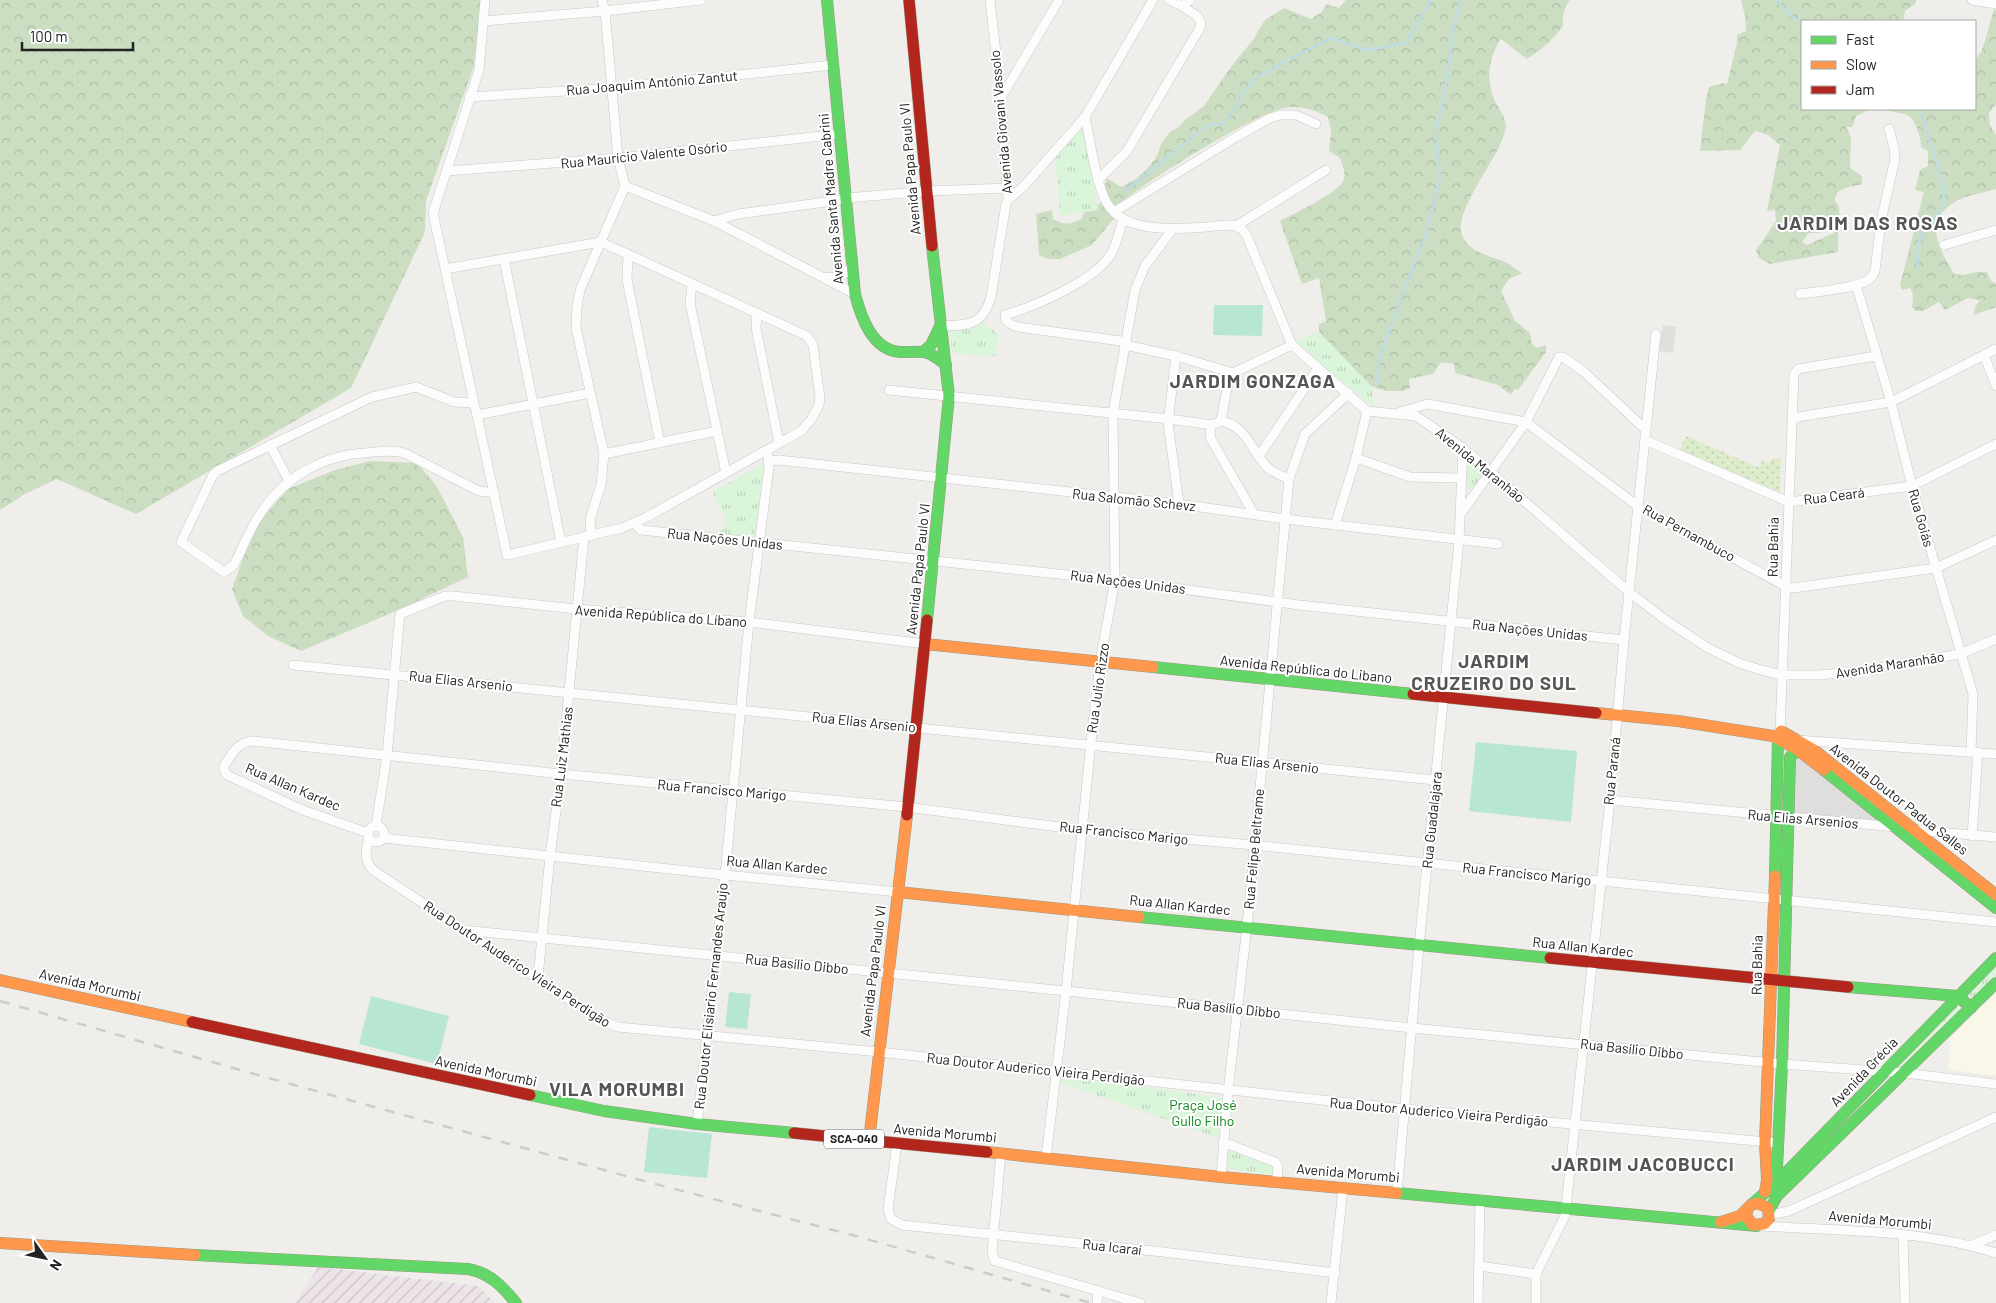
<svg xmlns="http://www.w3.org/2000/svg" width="1996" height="1303" font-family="Barlow,sans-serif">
<defs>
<pattern id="industrial-furrows" width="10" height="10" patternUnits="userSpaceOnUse" patternTransform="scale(1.25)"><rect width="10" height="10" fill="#ede4e9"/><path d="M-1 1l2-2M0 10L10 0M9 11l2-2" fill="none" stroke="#cbc3c8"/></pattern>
<pattern id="grass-dots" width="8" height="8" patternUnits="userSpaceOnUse" patternTransform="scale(1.25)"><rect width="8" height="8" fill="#ddeccb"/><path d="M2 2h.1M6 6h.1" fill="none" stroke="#bdcaae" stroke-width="1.8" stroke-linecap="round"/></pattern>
<pattern id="forest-crowns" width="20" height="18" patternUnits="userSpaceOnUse" patternTransform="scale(1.25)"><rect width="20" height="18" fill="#cbdec1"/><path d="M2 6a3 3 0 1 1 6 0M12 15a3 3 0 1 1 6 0" fill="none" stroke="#aebea6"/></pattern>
<pattern id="park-tufts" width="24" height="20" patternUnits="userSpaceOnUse" patternTransform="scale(1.25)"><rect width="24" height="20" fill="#daf5da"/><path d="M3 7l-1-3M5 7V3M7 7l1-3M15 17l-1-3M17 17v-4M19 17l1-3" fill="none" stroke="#bbd2bb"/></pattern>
</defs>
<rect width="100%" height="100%" fill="#f0eeeb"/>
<path fill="#dfdedc" d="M1797 754 1879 821 1794 813 1792 810V760Z"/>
<path fill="url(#industrial-furrows)" d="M318 1267 478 1286 495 1303H295Z"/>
<path fill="#f8f7e8" d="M1996 993V1076L1948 1070 1950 1038Z"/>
<path fill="url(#grass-dots)" d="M1686 436 1760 468 1762 461 1769 463 1773 458 1781 459 1780 492 1680 450Z"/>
<g fill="url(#forest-crowns)">
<path d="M0 0H481L474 66 426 201 425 232 351 388 136 514 57 479 25 494 0 510Z"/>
<path d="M1346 0H1570C1564 8 1562 15 1563 26 1553 40 1541 50 1527 59L1501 39C1489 58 1486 75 1493 97 1497 108 1509 118 1505 132 1498 159 1453 211 1462 235 1471 255 1492 255 1509 264 1513 267 1517 270 1522 273L1509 279 1501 291 1515 321 1530 333 1532 344 1537 348 1546 345V352L1518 390 1515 389 1511 395 1498 385 1455 373 1454 364 1441 362 1433 374 1409 379 1410 388 1402 391H1386L1371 386 1319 332V324L1326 321 1319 278 1302 284 1280 221C1293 214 1338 193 1343 181 1347 174 1342 165 1340 158L1329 151 1331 130 1328 117C1314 110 1301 105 1285 108 1267 112 1249 123 1233 131 1191 154 1152 179 1114 207L1116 216 1092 245 1060 259H1048L1039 255 1036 214 1052 210 1053 219C1065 226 1070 224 1082 219L1084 210 1100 204 1107 178 1121 187 1136 179 1145 171 1156 158 1162 142 1170 132 1179 127 1185 120 1204 106 1230 68 1253 40 1265 20 1284 8 1311 19 1322 12 1326 4 1339 8Z"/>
<path d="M1741 0H1916V3L1905 11 1903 21H1802V109H1871L1856 116 1852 127H1846L1851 137 1850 168 1862 176V184C1851 188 1835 186 1835 201L1839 206 1840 224 1819 233H1809L1802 242 1807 245 1838 231V252L1770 264 1759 258 1756 250 1776 221 1775 210 1767 211 1780 145 1768 135 1755 131 1740 150 1700 151 1706 99 1709 87 1723 83 1727 84 1737 43V35L1746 31 1745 16Z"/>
<path d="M1994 9 1996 10V104L1989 113 1990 125 1996 135V189C1983 193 1966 195 1955 202 1922 221 1940 250 1954 274 1966 277 1974 270 1987 272L1991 281 1996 284V307L1974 315 1975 307 1980 300 1968 298 1945 310 1939 302 1923 311H1916L1912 307 1913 294 1910 288 1902 290 1900 285 1924 192 1915 190 1920 170 1928 166V151L1922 148C1920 139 1917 119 1907 115 1899 112 1892 113 1883 109H1975V60L1981 52 1985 41Z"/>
<path d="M370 461 417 463 436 485 463 537 468 577 396 611 301 651 268 636 243 616 232 589 254 528 288 489 335 470Z"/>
</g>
<g fill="url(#park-tufts)">
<path d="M1078 130H1083L1086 135 1098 210 1060 216 1055 156Z"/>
<path d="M983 323 999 335 996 356 952 353 950 328H968Z"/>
<path d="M1319 332 1371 386 1374 406 1365 401 1294 341Z"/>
<path d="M1469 460 1483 471 1484 473 1472 489 1469 490 1467 488V463Z"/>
<path d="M766 462 757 538 718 534 719 530 723 529 727 522 712 492Z"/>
<path d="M1996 967V978L1971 1000 1969 995Z"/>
<path d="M1956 1006 1960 1011 1903 1068 1897 1069V1066Z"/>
<path d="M1063 1076 1219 1097 1223 1101 1219 1138 1058 1082Z"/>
<path d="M1227 1146 1274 1167 1273 1175 1227 1169 1224 1165Z"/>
</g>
<g fill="#b7e6d2">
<path d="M1214 305H1263L1262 336 1213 335Z"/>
<path d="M1476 742 1577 751 1571 822 1469 811Z"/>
<path d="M729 992 751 994 747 1029 725 1027Z"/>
<path d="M371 996 449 1016 437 1064 359 1044Z"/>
<path d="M649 1127 712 1134 707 1178 644 1172Z"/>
</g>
<path fill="#e0dfde" d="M1663 325 1676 327 1673 353 1659 351Z"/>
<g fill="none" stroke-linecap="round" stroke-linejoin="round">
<g stroke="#bfdbe3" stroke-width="2.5">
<path d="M1776 0 1793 17 1802 22"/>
<path d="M1125 191 1208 125 1223 124 1237 107 1241 95 1255 78 1330 38 1368 50 1406 43 1431 0"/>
<path d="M1917 267 1920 236 1926 228 1932 224 1944 203 1943 184 1920 109"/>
<path d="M1377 382 1380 356 1420 248 1425 239 1440 177 1436 132 1447 79 1453 32 1460 0"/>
</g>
<g stroke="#c9c8c7" stroke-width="10">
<g id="street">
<path d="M1972 0 1996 4"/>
<path d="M1182 6 1190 0"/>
<path d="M484 21 605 11 701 0"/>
<path d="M1002 96 1059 0"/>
<path d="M469 97 614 88 833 65"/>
<path d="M1085 117C1091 142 1095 182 1107 203 1124 234 1177 229 1207 227 1216 226 1229 223 1237 227 1241 228 1244 231 1246 234L1292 345 1367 411 1416 416 1463 448 1629 592 1667 621 1708 648 1739 663 1761 670 1783 675H1818L1854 672 1960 654 1996 639"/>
<path d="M447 171 618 158 840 134"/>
<path d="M1099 179 1127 151 1200 28 1201 22 1197 16 1182 6 1169 0"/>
<path d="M625 186 714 221 855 294"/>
<path d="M1008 200 1024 186 1085 117 1153 0"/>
<path d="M1114 212 1236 137 1270 118 1281 115H1296L1316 124"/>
<path d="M1123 220C1119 231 1117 244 1111 254 1095 281 1035 306 1005 315 1006 323 1011 325 1018 327L1121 341 1125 345 1176 356 1233 373 1292 345"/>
<path d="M714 221 738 214 840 200 847 198 928 191 1009 188"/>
<path d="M1236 226 1326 170"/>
<path d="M1944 245 1996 230"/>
<path d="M628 254 627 280 660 443"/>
<path d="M504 259 561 542"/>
<path d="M445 269 601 242 807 336 813 345 820 398 819 405 811 420 801 431 647 517 622 528 507 555 477 415 474 403 433 213 479 70 485 0"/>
<path d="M827 277C837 279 848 274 852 264"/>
<path d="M692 284 690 303 726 473"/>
<path d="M1856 285 1891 402 1912 486 1973 694 1971 752"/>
<path d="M1800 294C1815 292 1857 288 1868 280 1872 278 1873 275 1875 271L1881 221 1895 159 1894 148 1889 129"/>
<path d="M757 313 756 328 779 443"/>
<path d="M940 326C967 325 982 327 991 297L1006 204 1008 200 1001 97 990 0"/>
<path d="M1984 355 1996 386"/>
<path d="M1176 356 1168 423 1179 504"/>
<path d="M889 390 1169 419 1212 425"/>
<path d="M474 403 454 402 416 387 372 397 217 471 213 475 181 542 224 572 234 565C243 548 249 530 260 514 283 478 323 455 365 453 378 452 391 449 404 453L479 491 494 493"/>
<path d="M1400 412 1428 404 1526 422 1639 507 1787 587 1793 588 1936 568 1996 540"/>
<path d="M477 415 590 393"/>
<path d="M1792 418 1891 402 1996 349"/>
<path d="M1221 421 1212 425 1210 433 1211 439 1254 514"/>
<path d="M1221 421C1248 426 1251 452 1268 468 1274 473 1282 476 1289 479"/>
<path d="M1221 421 1228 383 1233 373"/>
<path d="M1645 440 1789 502 1912 486 1996 444"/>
<path d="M270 445 289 481"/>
<path d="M604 454 717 431"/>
<path d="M1259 456 1318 368"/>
<path d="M1356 458 1410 477 1460 478"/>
<path d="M769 461 779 460 1179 504 1285 519 1498 544"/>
<path d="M1462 512 1526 422 1559 357H1563L1583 371 1646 430"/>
<path d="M634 523 641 530 1115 580 1299 605 1624 640"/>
<path d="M1335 525 1356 458 1367 411"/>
<path d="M591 535 590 519 601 485 604 454 576 328 577 307 580 290 625 186 618 158 605 11 602 0"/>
<path d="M293 665 1435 780"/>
<path d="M1780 731 1794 374 1798 369 1876 356"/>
<path d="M1797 740 1996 754"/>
<path d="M1610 800 1896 827"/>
<path d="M376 826 387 755 400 614 445 596H453L576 609 749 622 925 644"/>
<circle cx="376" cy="834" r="8"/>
<path d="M1913 830 1996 837"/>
<path d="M368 833 300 809 227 775 224 770V766C232 754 237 742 253 741L561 774 907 807 1081 830 1254 845 1996 922"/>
<path d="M1972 836 1978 752"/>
<path d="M383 838 725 875 898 892"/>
<path d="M369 839C365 851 364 861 374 871L599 1019 618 1027 879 1052 1405 1109 1779 1143"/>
<path d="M463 930 1066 991 1412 1028 1782 1064 1905 1073 1996 1084"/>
<path d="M538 977 550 856 561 774 584 537"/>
<path d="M697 1124 725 875 749 622 769 467 768 455"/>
<path d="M1223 1142 1275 1162 1278 1166 1277 1181"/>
<path d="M897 1144 888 1209 891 1219 902 1225 1163 1252 1335 1273"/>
<path d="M1001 1153 992 1252 995 1261 1140 1303"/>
<path d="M1046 1158 1066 991 1092 732 1100 662 1115 580 1113 413 1135 290 1145 266 1172 230"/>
<path d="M1221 1177 1228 1091 1247 926 1289 479 1305 434 1349 393"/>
<path d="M1397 1193 1419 946 1459 540 1463 448"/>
<path d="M1770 1215 1789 1211 1996 1117"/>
<path d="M1761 1226C1839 1231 1921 1229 1996 1253"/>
<path d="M1903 1235 1905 1303"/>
<path d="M1972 1245 1996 1235"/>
<path d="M1479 1266 1536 1274"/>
<path d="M1097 1303 1098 1291"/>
<path d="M1331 1303 1343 1188"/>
<path d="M1478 1303 1480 1200"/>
<path d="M1536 1303V1274L1565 1216 1610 800 1624 640 1656 334"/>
</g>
</g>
<g stroke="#999a82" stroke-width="12">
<g id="fast">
<path d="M827 0 855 294C861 317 872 350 900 352 924 353 924 347 946 365"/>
<path d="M924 351 931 345 940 326"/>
<path d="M927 620 949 396 932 246"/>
<path d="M1153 667 1413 694"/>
<path d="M1824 770 1996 908"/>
<path d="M1775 876 1778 738"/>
<path d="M1139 917 1550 958"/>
<path d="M1848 987 1958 996 1971 1008"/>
<path d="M530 1095 604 1111 697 1124 794 1133"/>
<path d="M1776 1189 1782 1064 1790 757 1798 750"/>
<path d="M1397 1193 1757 1226"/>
<path d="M1751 1205 1775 1184 1996 958"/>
<path d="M1769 1211 1777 1196 1996 983"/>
<path d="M195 1255 468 1269C490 1273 502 1286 516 1303"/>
</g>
</g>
<g stroke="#999a82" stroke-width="12">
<g id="slow">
<path d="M925 644 1153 667"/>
<path d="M1596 713 1678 721 1773 736 1798 750 1824 770"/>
<path d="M1781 731 1814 750 1996 895"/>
<path d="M898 892 1139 917"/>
<path d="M0 980 192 1022"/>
<path d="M869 1141 907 815"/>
<path d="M987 1152 1221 1177 1397 1193"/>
<path d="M1765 1192 1767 1180 1765 1143 1775 876"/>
<path d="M1721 1222 1740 1216 1751 1205 1758 1203 1768 1208 1769 1219 1764 1224 1753 1225 1746 1216 1748 1208"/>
<path d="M0 1243 195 1255"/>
</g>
</g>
<g stroke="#999a82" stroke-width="12">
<g id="jam">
<path d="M909 0 932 246"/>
<path d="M1413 694 1596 713"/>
<path d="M907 815 927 620"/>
<path d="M1550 958 1848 987"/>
<path d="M192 1022 530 1095"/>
<path d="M794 1133 987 1152"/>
</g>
</g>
<use href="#street" stroke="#fdfcfc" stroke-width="9"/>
<use href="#fast" stroke="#63d668" stroke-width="11"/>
<use href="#slow" stroke="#ff974d" stroke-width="11"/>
<use href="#jam" stroke="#b3261e" stroke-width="11"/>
<path stroke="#ccc" stroke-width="2.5" stroke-dasharray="10 10" stroke-linecap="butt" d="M0 1001 247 1072 644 1181 856 1236 1091 1303"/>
</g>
<g text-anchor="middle" stroke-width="4" stroke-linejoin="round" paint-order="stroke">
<rect fill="#fff" stroke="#646464" stroke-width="1" x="824" y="1129.5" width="60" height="19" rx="4"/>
<g font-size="12" font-weight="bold" fill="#222">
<text x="854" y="1143">SCA-040</text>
</g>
<g font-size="14" fill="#222" stroke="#fff">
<text transform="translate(652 83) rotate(-5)" y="5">Rua Joaquim António Zantut</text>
<text transform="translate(1001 122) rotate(-95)" y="5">Avenida Giovani Vassolo</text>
<text transform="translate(644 155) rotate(-6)" y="5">Rua Maurício Valente Osório</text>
<text transform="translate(910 169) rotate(-95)" y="5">Avenida Papa Paulo VI</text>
<text transform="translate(831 199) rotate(-95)" y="5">Avenida Santa Madre Cabrini</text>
<text transform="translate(1480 465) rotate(39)" y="5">Avenida Maranhão</text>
<text transform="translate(1834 496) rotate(-7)" y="5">Rua Ceará</text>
<text transform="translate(1134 500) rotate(6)" y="5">Rua Salomão Schevz</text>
<text transform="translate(1921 518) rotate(74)" y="5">Rua Goiás</text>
<text transform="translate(1689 533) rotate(29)" y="5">Rua Pernambuco</text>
<text transform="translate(725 539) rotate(6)" y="5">Rua Nações Unidas</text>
<text transform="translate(1773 547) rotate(-89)" y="5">Rua Bahia</text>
<text transform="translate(918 569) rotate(-84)" y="5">Avenida Papa Paulo VI</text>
<text transform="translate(1128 582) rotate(7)" y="5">Rua Nações Unidas</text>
<text transform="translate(661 616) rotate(4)" y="5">Avenida República do Líbano</text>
<text transform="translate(1530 630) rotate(6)" y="5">Rua Nações Unidas</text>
<text transform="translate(1890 665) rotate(-9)" y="5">Avenida Maranhão</text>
<text transform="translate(1306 669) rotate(6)" y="5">Avenida República do Libano</text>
<text transform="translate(461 681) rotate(6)" y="5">Rua Elias Arsenio</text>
<text transform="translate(1098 688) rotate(-82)" y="5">Rua Julio Rizzo</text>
<text transform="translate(864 722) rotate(6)" y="5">Rua Elias Arsenio</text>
<text transform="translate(562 757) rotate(-83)" y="5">Rua Luiz Mathias</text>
<text transform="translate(1267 763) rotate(6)" y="5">Rua Elias Arsenio</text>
<text transform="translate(1612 771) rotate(-84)" y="5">Rua Paraná</text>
<text transform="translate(293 787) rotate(23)" y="5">Rua Allan Kardec</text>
<text transform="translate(722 790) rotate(5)" y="5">Rua Francisco Marigo</text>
<text transform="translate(1899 799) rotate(38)" y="5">Avenida Doutor Padua Salles</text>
<text transform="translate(1803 819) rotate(5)" y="5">Rua Elias Arsenios</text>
<text transform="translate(1432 820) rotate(-84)" y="5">Rua Guadalajara</text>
<text transform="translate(1124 833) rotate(6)" y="5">Rua Francisco Marigo</text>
<text transform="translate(1254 849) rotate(-85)" y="5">Rua Felipe Beltrame</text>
<text transform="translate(777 865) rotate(5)" y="5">Rua Allan Kardec</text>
<text transform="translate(1527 874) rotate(6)" y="5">Rua Francisco Marigo</text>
<text transform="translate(1180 905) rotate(6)" y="5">Rua Allan Kardec</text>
<text transform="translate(1583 947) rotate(6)" y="5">Rua Allan Kardec</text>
<text transform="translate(517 964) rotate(33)" y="5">Rua Doutor Auderico Vieira Perdigão</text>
<text transform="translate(797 964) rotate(6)" y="5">Rua Basílio Dibbo</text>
<text transform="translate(1757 965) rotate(-89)" y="5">Rua Bahia</text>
<text transform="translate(873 971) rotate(-83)" y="5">Avenida Papa Paulo VI</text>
<text transform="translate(90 985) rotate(13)" y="5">Avenida Morumbi</text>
<text transform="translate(711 996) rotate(-84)" y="5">Rua Doutor Elisiario Fernandes Araujo</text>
<text transform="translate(1229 1008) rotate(6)" y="5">Rua Basílio Dibbo</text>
<text transform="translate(1632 1049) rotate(6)" y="5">Rua Basílio Dibbo</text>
<text transform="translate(1036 1069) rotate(6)" y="5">Rua Doutor Auderico Vieira Perdigão</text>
<text transform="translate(486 1071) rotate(12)" y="5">Avenida Morumbi</text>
<text transform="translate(1864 1072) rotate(-46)" y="5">Avenida Grécia</text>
<text transform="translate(1439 1112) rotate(5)" y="5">Rua Doutor Auderico Vieira Perdigão</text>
<text transform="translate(945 1133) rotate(5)" y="5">Avenida Morumbi</text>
<text transform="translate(1348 1173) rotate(5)" y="5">Avenida Morumbi</text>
<text transform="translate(1880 1220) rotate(5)" y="5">Avenida Morumbi</text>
<text transform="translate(1112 1247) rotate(6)" y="5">Rua Icaraí</text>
</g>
<g font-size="14" fill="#0c8416" stroke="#fff">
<text x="1203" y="1110">Praça José<tspan x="1203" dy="16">Gullo Filho</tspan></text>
</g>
<g font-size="19" font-weight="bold" letter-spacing="1" fill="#555" stroke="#fff">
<text x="1868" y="230">JARDIM DAS ROSAS</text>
<text x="1253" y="388">JARDIM GONZAGA</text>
<text x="1494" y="668">JARDIM<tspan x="1494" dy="22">CRUZEIRO DO SUL</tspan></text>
<text x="617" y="1096">VILA MORUMBI</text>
<text x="1643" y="1171">JARDIM JACOBUCCI</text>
</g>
</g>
<rect x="1801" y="20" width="175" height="90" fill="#ffffff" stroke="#a7a7a7"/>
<rect x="1811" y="36" width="25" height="8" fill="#63d668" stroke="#a7a7a7"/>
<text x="1846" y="45" font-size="15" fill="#222222">Fast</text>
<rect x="1811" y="61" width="25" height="8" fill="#ff974d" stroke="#a7a7a7"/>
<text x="1846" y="70" font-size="15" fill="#222222">Slow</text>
<rect x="1811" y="86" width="25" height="8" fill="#b3261e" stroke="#a7a7a7"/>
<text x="1846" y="95" font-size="15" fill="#222222">Jam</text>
<g transform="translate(45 1258) rotate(123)" stroke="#ffffff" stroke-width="4" paint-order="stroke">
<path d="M0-4L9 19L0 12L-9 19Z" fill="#222222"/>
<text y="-8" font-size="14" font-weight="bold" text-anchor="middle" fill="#222222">N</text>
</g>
<path d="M22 42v8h111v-8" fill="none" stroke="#222222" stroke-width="2.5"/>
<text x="30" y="42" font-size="15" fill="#222222" stroke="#ffffff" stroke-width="4" paint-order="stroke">100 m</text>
</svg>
